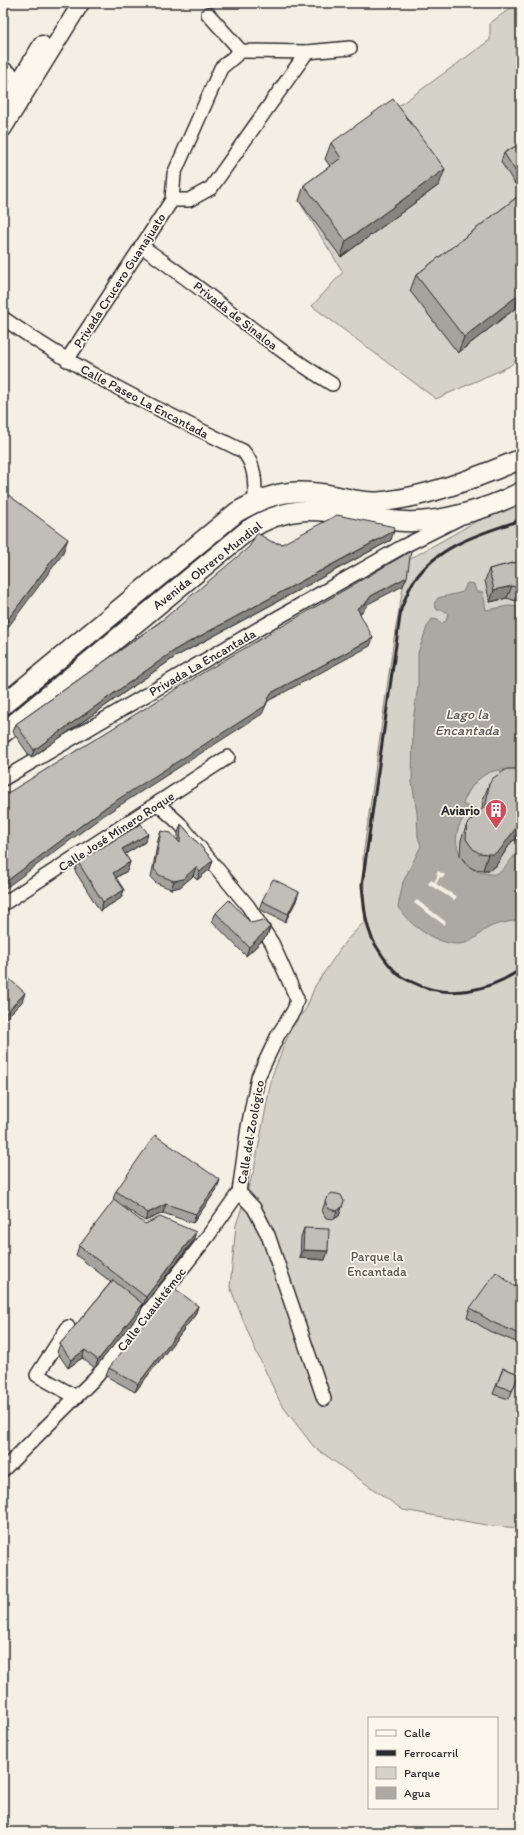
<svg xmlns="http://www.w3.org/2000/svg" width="524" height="1835" font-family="Itim,sans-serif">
<rect width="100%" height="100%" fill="#f3efe4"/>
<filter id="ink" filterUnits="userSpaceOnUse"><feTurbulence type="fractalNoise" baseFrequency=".025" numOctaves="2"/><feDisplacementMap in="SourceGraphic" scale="8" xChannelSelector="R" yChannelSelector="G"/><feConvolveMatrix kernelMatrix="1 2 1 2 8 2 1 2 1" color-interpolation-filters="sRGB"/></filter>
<g filter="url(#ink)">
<g fill="#d5d2c9" stroke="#807e7a">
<path d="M521 4V355L510 366 436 399 312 306 343 272 299 201 335 174 325 159 490 40V23L512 7Z"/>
<path d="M521 503V1528L492 1526 403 1510 314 1447 281 1404 254 1347 230 1287 236 1225 254 1170 272 1076 291 1028 306 1009 315 986 345 942 365 921 363 856 394 638 408 560 475 522Z"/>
</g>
<path fill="#aca9a2" stroke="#787772" d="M467 583 474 584 476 592H483L486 610 509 606 521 607V773C500 767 485 769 471 788 468 793 464 799 463 805L477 809 479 815 478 817 463 819C449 839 459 868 483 873 488 874 494 875 498 873 504 871 514 855 519 850L518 842 521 840V919C511 922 497 923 488 928 480 932 476 940 465 943 443 949 409 926 398 907L403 882 421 846 418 837 417 813 412 782 413 721 418 686V653L427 627 432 619 438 620 441 624 446 621 448 613 443 610H437L434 604 438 598 463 592Z"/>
<g fill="#f3efe4">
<path d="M438 871 445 875 443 878 440 877 436 884 457 897 454 900 428 884 431 880 434 882 438 875 436 874Z"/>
<path d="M417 900 446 922 444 925 414 903Z"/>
</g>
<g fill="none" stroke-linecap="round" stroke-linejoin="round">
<g stroke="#2b2b2b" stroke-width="16">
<g id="minor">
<path d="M208 14 241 51 307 52 350 48"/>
<path d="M3 68 19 80"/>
<path d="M172 200H189L211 188 307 52"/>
<path d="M141 246C206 290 265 343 332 384"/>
<path d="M3 318C78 371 161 411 243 451 256 466 255 483 255 501"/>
<path d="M67 360 172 200 174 174 221 68 241 51"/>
<path d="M3 779 265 625 402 547 458 519"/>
<path d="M158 804 180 824 248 906 272 943 297 999 294 1010 278 1035 258 1077 248 1127 239 1192 254 1208 268 1235 324 1399"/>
<path d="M3 904 228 757"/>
<path d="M68 1327 37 1375 76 1397"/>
<path d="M3 1470 97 1376 208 1236 239 1192"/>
</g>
</g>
<g stroke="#2b2b2b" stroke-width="19">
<g id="tertiary">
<path d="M3 108 42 44"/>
<path d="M3 129 81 3"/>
</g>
</g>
<g stroke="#2b2b2b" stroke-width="22">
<g id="secondary">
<path d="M3 705 237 512C274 491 294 488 336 496 350 499 364 503 378 502 425 498 478 477 521 459"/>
<path d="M3 733 248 530C302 495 340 517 398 521 435 525 488 509 521 492"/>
</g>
</g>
<use href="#minor" stroke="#fbf7ec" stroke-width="13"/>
<use href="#tertiary" stroke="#fbf7ec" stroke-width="16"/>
<use href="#secondary" stroke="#fbf7ec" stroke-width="19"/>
<path stroke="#2b2b2b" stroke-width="3" d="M521 520C482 533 438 545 414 581 408 589 405 600 401 609L362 885C364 906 365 930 378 949 383 957 391 968 399 975 402 978 408 980 412 982 447 1000 490 991 521 969"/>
</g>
<g fill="#a5a39d" stroke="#2b2b2b">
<path d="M331 143 439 185 341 257 299 201 304 185 330 166 325 159Z"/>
<path d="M521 143V180L515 184 501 162 504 153Z"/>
<path d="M521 194V304L458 353 410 291 416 275Z"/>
<path d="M391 540 175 657 31 758 13 732 16 724 272 542 282 544Z"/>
<path d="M521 561V599L516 601 507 598 490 602 485 581 489 569Z"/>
<path d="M521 769V838L512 841 495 867 489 870H483L473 869 467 865 460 855 461 840 467 824 482 810 483 800 489 784Z"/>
<path d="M181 824 213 860 210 869 197 880 193 876 180 887 171 889 156 883 151 878 158 840 161 831 178 840V833Z"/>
<path d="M145 842 125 854 130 862 127 871 116 878 124 890 121 898 100 911 75 871 78 862Z"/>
<path d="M262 901H296L285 922 259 909Z"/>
<path d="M216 913 251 923 270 927 267 936 246 956 212 921Z"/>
<path d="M217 1189 193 1223 163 1213 145 1221 113 1199 116 1191Z"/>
<path d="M327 1197 342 1207 339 1216 334 1219 326 1218 322 1211Z"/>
<path d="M145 1224 193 1241 143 1306 140 1313 95 1368 82 1358 68 1368 57 1352 60 1344 111 1282 76 1255 79 1246Z"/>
<path d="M304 1228 325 1260 300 1258 301 1237Z"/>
<path d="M514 1286 521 1289V1344L489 1331 467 1317 470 1308Z"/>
<path d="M198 1306 195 1315 135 1392 106 1376 109 1368Z"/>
<path d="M503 1368 519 1374 509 1399 493 1394Z"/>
</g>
<g fill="#86857f" stroke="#2b2b2b">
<path d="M445 169 439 185 341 257 346 241Z"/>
<path d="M521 174V180L515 184 518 175Z"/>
<path d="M521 293V304L458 353 464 337Z"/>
<path d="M394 531 391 540 175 657 31 758 34 750 178 648Z"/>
<path d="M68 539 62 555 3 634V626Z"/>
<path d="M407 577 403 586 368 604 362 612 354 617 357 608 371 596Z"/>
<path d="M512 586 507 598 490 602 494 590Z"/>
<path d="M521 589V599L516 601Z"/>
<path d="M373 638 370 646 268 701 262 714 103 816 3 890V884L106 807 271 693Z"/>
<path d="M521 824V838L512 841 495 867 489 870H483L488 854 518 825Z"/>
<path d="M148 834 145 842 119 858 122 849Z"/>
<path d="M213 860 210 869 197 880 200 872Z"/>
<path d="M130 862 127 871 110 881 113 873Z"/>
<path d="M196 867 193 876 180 887 171 889 174 881Z"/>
<path d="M124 890 121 898 100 911 103 902Z"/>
<path d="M299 892 296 901 285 922 288 914Z"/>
<path d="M270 927 267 936 246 956 249 947Z"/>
<path d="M25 993 22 1002 3 1021V1016Z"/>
<path d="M220 1180 217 1189 193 1223 196 1214Z"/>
<path d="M166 1204 163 1213 145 1221 148 1213Z"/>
<path d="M342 1207 339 1216 334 1219 337 1211Z"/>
<path d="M196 1232 193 1241 143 1306 146 1297Z"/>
<path d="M303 1250 328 1251 325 1260 300 1258Z"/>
<path d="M143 1304 140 1313 95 1368 98 1360Z"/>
<path d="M198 1306 195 1315 135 1392 138 1384Z"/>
<path d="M85 1350 82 1358 68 1368 71 1360Z"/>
</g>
<g fill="#c0beb6" stroke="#2b2b2b">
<path d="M393 99 445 169 346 241 304 185 341 158 331 143Z"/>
<path d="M521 143V174L518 175 504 153Z"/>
<path d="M521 194V293L464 337 416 275Z"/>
<path d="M3 491 68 539 3 626Z"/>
<path d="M337 515 395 527 394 531 178 648 34 750 16 724 160 622 249 547 257 533 272 542 282 544Z"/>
<path d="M411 551 407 577 371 596 365 604 357 608 373 638 271 693 265 706 106 807 3 884V796L204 672Z"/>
<path d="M521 561V589L512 586 494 590 489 569Z"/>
<path d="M507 769H521V824L518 825 500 850 494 854H488L479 853 473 849 466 839 467 824 486 805 489 784 493 778Z"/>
<path d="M141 824 148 834 122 849 130 862 113 873 124 890 103 902 78 862Z"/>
<path d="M181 824 213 860 200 872 196 867 183 879 174 881 159 875 154 869 161 831 171 833 180 843Z"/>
<path d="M273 879 299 892 288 914 262 901Z"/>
<path d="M229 900 251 923 263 920 270 927 249 947 216 913Z"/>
<path d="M5 975 25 993 3 1016V978Z"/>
<path d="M155 1135 220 1180 196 1214 166 1204 148 1213 116 1191Z"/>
<path d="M332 1193 341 1195 344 1201 342 1207 337 1211 329 1209 325 1202 327 1197Z"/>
<path d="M114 1200 145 1224 160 1217 196 1232 146 1297 79 1246Z"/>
<path d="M304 1228 329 1229 328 1251 303 1250Z"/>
<path d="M496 1272 514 1286 521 1289V1335L492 1322 470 1308Z"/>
<path d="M113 1280 143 1304 98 1360 85 1350 71 1360 60 1344Z"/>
<path d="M173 1287 198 1306 138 1384 109 1368Z"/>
<path d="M503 1368 519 1374 512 1391 497 1385Z"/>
</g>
</g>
<defs>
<g id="building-pin" transform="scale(1.15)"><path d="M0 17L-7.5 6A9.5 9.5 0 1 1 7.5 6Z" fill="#d1495b" stroke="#fbf7ec"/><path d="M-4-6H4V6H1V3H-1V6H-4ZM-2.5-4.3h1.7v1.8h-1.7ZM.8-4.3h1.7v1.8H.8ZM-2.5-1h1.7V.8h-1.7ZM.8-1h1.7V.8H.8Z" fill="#fff"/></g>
</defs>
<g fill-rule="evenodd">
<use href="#building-pin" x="496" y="810"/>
</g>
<g text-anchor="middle" stroke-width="3.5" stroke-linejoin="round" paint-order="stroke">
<g font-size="13" fill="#2b2b2b" stroke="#fbf7ec">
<text transform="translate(119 280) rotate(-57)" y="5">Privada Crucero Guanajuato</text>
<text transform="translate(236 315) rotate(38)" y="5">Privada de Sinaloa</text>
<text transform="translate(145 401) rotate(28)" y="5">Calle Paseo La Encantada</text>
<text transform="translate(207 565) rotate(-38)" y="5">Avenida Obrero Mundial</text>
<text transform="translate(202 662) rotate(-30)" y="5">Privada La Encantada</text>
<text transform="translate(116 831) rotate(-33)" y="5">Calle José Minero Roque</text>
<text transform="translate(250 1132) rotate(-80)" y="5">Calle del Zoológico</text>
<text transform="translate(151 1309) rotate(-52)" y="5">Calle Cuauhtémoc</text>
</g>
<g font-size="13" font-weight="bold" fill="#2b2b2b" stroke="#fbf7ec" text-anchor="end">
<text x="480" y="815">Aviario</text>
</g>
<g font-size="13" fill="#565552" stroke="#fbf7ec">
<text x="377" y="1261">Parque la<tspan x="377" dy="15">Encantada</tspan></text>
</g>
<g font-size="14" font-style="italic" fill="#585755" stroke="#fbf7ec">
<text x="467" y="719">Lago la<tspan x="467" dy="16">Encantada</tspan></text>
</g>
</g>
<rect width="524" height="1835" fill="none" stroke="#fbf7ec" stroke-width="16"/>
<rect x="8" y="8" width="508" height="1819" fill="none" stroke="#2b2b2b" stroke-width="1.5" filter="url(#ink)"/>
<rect x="368" y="1717" width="130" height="92" fill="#fbf7ec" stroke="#a8a59f"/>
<rect x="376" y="1730" width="20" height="6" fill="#fbf7ec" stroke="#a8a59f"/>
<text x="404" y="1737" font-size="12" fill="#2b2b2b">Calle</text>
<rect x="376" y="1750" width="20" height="6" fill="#2b2b2b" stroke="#a8a59f"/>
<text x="404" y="1757" font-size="12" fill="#2b2b2b">Ferrocarril</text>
<rect x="376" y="1767" width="20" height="12" fill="#d5d2c9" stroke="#a8a59f"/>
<text x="404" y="1777" font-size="12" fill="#2b2b2b">Parque</text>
<rect x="376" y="1787" width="20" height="12" fill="#aca9a2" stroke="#a8a59f"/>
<text x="404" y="1797" font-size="12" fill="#2b2b2b">Agua</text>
</svg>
